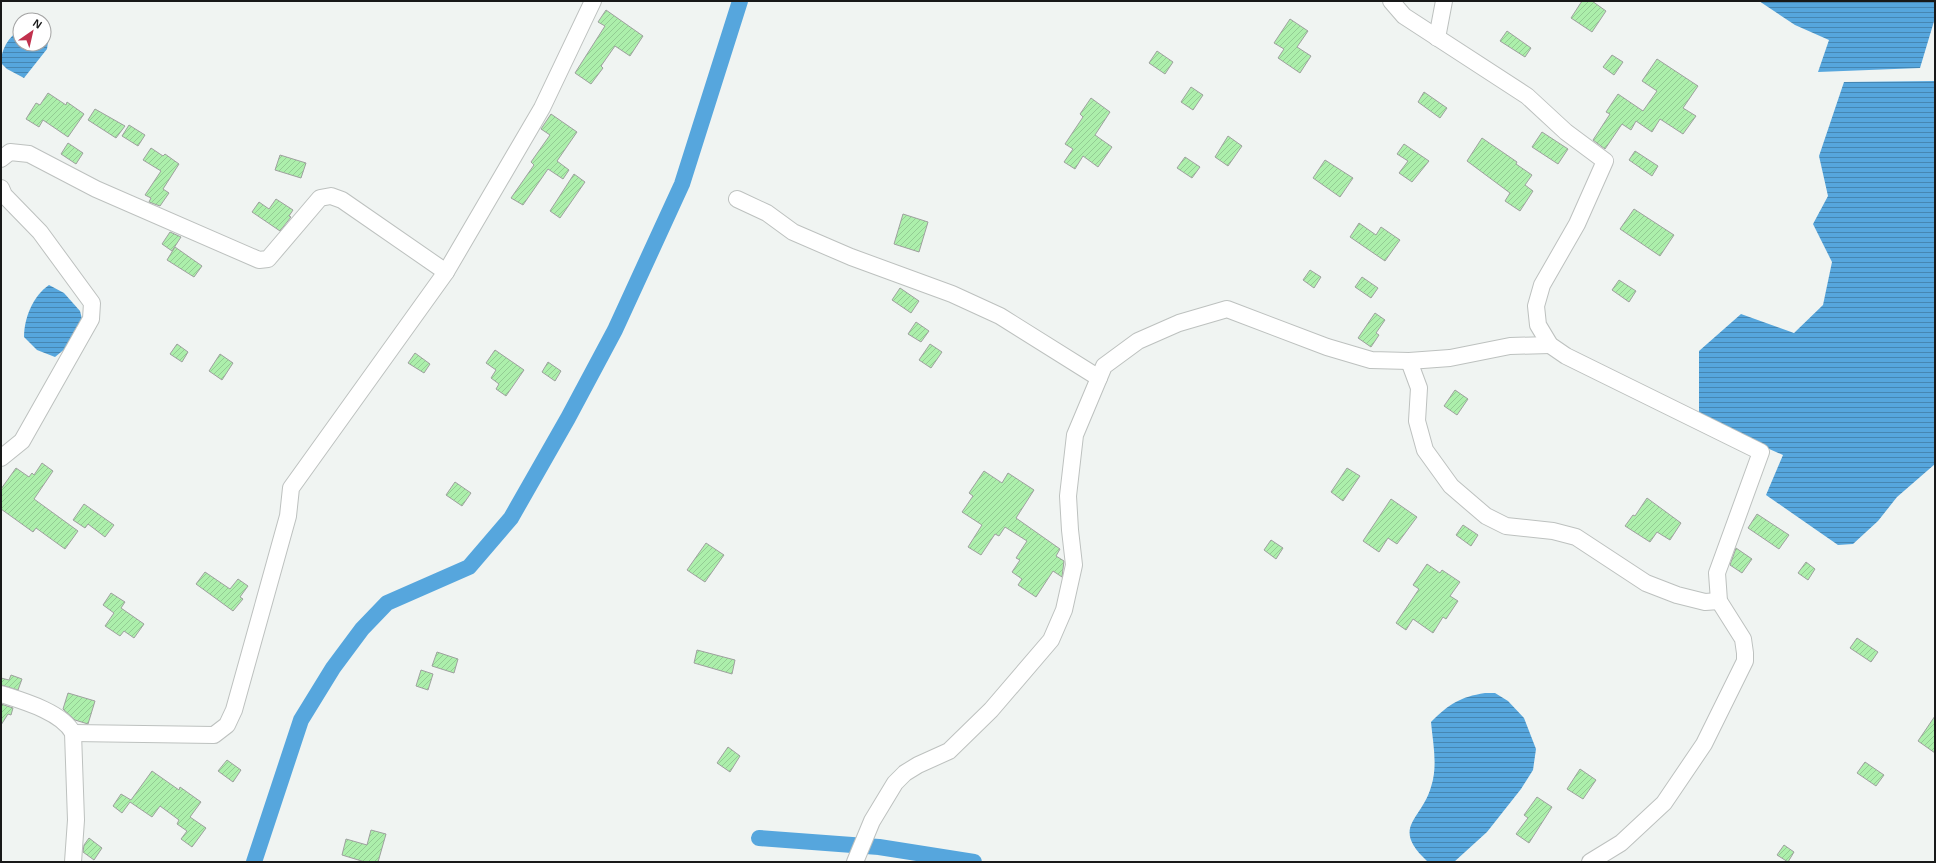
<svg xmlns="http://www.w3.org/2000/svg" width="1936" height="863" font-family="Helvetica,sans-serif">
<defs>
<pattern id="water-rules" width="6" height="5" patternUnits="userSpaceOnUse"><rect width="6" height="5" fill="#56a6dd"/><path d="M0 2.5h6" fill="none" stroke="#4686b2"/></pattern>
<pattern id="building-hatch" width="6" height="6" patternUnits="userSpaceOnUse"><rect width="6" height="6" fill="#acefab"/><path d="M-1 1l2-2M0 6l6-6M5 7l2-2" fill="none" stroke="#93cc93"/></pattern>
</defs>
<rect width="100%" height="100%" fill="#f0f4f2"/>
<g fill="url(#water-rules)">
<path d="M1759 1H1935V18L1920 68 1818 72 1829 40 1795 25Z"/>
<path d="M20 30V44H44V39L48 42 47 49 24 78 7 69 1 63C1 50 8 37 20 30Z"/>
<path d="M1935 81V464L1897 497 1878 521 1853 544 1838 545 1766 495 1783 455 1699 418V351L1741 314 1794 333 1823 305 1832 262 1813 224 1828 196 1819 156 1844 82Z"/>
<path d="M49 285 64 293 80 311 82 319 66 348 55 357 37 350 24 337C24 318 33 296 49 285Z"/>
<path d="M1485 693H1495L1508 701 1524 718 1536 749 1533 770 1521 789 1487 832 1454 862H1428C1390 827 1421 821 1431 787 1438 766 1433 744 1431 722 1449 704 1460 697 1485 693Z"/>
</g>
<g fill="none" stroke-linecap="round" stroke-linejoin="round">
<g stroke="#56a6dd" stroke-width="16">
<path d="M759 838 879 847 974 862"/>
<path d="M254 862 301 720 333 668 362 629 387 603 469 567 511 518 568 418 615 330 682 184 740 1"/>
</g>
</g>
<g fill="url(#building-hatch)" stroke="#9ea19e">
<path d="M1582 1H1592L1606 11 1592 32 1571 18Z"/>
<path d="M606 10 643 36 630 56 615 46 601 66 603 68 591 84 575 73 605 26 598 22Z"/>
<path d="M1290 19 1308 31 1297 47 1311 56 1300 73 1278 58 1284 49 1274 43Z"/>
<path d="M1507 31 1531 48 1525 57 1500 41Z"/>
<path d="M1157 51 1173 62 1165 74 1149 63Z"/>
<path d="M1612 55 1623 62 1614 75 1603 67Z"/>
<path d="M1657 59 1698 86 1683 108 1696 116 1683 134 1660 119 1652 132 1636 121 1631 130 1622 124 1605 149 1593 140 1610 114 1606 112 1618 94 1643 111 1657 91 1642 81Z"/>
<path d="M1191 87 1203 95 1193 110 1181 102Z"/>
<path d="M1424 92 1447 108 1440 118 1418 102Z"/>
<path d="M48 93 66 105 67 102 84 114 68 137 43 120 39 127 26 119 36 103 40 105Z"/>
<path d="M1091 98 1110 112 1095 135 1112 147 1098 167 1083 156 1075 169 1064 162 1073 149 1065 144 1083 117 1080 114Z"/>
<path d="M95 109 125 126 116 138 88 120Z"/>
<path d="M551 114 577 132 557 161 569 170 563 179 548 169 523 205 511 198 534 165 531 162 550 135 541 129Z"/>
<path d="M129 125 145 135 138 146 122 136Z"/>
<path d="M1542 132 1568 149 1558 164 1532 147Z"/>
<path d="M1228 136 1242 146 1228 166 1215 157Z"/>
<path d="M1482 138 1517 162 1516 164 1532 175 1525 185 1533 191 1520 211 1505 201 1510 193 1467 161Z"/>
<path d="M68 143 83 153 76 164 61 154Z"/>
<path d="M1404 144 1429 161 1412 182 1399 173 1408 161 1397 154Z"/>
<path d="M151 148 163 156 165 154 179 164 163 189 169 193 160 206 149 202 151 198 145 195 161 171 143 160Z"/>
<path d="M1635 151 1658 166 1652 176 1629 160Z"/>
<path d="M280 155 306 163 301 178 275 170Z"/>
<path d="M1185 157 1200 167 1192 178 1177 168Z"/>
<path d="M1325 160 1353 178 1340 197 1313 178Z"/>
<path d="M574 174 585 182 560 218 550 211Z"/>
<path d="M276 199 293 210 289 216 291 217 280 231 252 212 259 202 269 209Z"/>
<path d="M1634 209 1674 235 1660 256 1620 229Z"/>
<path d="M903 214 928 222 919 252 894 244Z"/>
<path d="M1359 223 1376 235 1381 227 1400 240 1385 261 1350 237Z"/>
<path d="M170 232 181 237 172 251 162 244Z"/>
<path d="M175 247 202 266 194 277 167 260Z"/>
<path d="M1310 270 1321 277 1314 288 1303 280Z"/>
<path d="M1362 277 1378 288 1371 298 1355 287Z"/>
<path d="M1619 280 1636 291 1629 302 1612 290Z"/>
<path d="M900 288 919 301 911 313 892 300Z"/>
<path d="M1375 313 1385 320 1376 333 1379 335 1371 347 1358 338Z"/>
<path d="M916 322 929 331 921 342 908 334Z"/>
<path d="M177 344 188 352 182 362 170 354Z"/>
<path d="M930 344 942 352 931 368 919 360Z"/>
<path d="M495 350 524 370 506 396 496 389 499 384 491 378 496 370 486 363Z"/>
<path d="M415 353 430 364 424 373 408 363Z"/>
<path d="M220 354 233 363 222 380 209 371Z"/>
<path d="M548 362 561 371 555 381 542 372Z"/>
<path d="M1455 390 1468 399 1457 415 1444 406Z"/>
<path d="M42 463 53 471 34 499 78 531 65 549 36 528 33 532 1 509V489L16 468 29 477 32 473 34 475Z"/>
<path d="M1347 468 1360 476 1343 501 1331 492Z"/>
<path d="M984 471 1002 483 1008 473 1034 490 1016 518 1060 549 1056 556 1064 561 1062 577 1053 571 1036 597 1018 585 1022 579 1012 572 1020 560 1016 558 1027 541 1005 527 999 536 995 534 981 555 968 547 982 525 962 512 973 496 969 493Z"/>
<path d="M455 482 471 493 462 506 446 495Z"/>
<path d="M1647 498 1681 523 1670 540 1657 532 1650 542 1625 526 1633 515 1635 516Z"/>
<path d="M1391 499 1417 517 1397 544 1388 538 1379 552 1363 541Z"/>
<path d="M84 504 114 525 105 537 88 524 85 528 73 520Z"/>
<path d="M1757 514 1789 535 1779 549 1748 528Z"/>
<path d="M1463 525 1478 535 1471 546 1456 535Z"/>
<path d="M1271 540 1283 548 1276 559 1264 550Z"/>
<path d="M706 543 724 555 705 582 687 570Z"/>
<path d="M1736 548 1752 559 1742 573 1730 565Z"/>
<path d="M1806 562 1815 569 1808 580 1798 573Z"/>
<path d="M1427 564 1440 573 1442 570 1460 582 1450 596 1458 601 1446 619 1443 617 1433 633 1413 619 1406 630 1396 623 1419 589 1413 585Z"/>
<path d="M205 572 230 589 238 579 248 586 240 597 243 599 233 611 196 584Z"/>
<path d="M111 593 125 602 121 608 144 624 134 638 124 631 120 636 105 626 114 613 103 605Z"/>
<path d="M1857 638 1878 652 1871 662 1850 648Z"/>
<path d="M697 650 735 660 732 674 694 663Z"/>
<path d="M437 652 458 659 454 673 432 666Z"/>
<path d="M421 670 433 674 428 690 416 686Z"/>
<path d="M11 675 22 679 18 690 1 685V678L9 680Z"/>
<path d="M68 693 95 701 88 724 75 720 63 709Z"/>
<path d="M1 704 13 708 11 715 8 714 1 725Z"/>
<path d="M1935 716V753L1918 741Z"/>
<path d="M728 747 740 756 730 772 717 763Z"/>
<path d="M227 760 241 770 233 782 218 771Z"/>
<path d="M1865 762 1884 775 1876 786 1857 773Z"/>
<path d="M1580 769 1596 780 1583 799 1567 789Z"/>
<path d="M152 771 179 790 180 787 201 802 190 817 206 828 192 847 181 839 187 831 177 824 179 820 160 806 152 817 130 802 122 813 113 806 121 794 131 800Z"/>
<path d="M1537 797 1552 807 1529 843 1516 834 1528 818 1524 815Z"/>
<path d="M371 830 386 834 378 862H365L342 855 346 839 367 845Z"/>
<path d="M89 838 102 848 94 860 83 852 84 845Z"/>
<path d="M1784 845 1794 852 1788 862 1777 855Z"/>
</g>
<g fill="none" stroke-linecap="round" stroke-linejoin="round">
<g stroke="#bdc1bf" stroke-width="18">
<g id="street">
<path d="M1391 1 1404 16 1527 96 1566 132 1605 161 1577 224 1542 285 1536 306 1538 325 1550 345 1566 356 1761 452 1717 573 1719 601 1743 639 1745 653V661L1704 744 1664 803 1621 843 1590 862"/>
<path d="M1437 38 1444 1"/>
<path d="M1 159 10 152 29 154 96 189 259 260 268 259 320 198 331 196 342 200 446 272"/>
<path d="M1 188 4 195 40 232 92 303 91 319 22 441 1 458"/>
<path d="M737 199 767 213 793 232 851 257 952 294 1000 316 1099 378"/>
<path d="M1409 361 1419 388 1417 421 1425 450 1451 486 1486 516 1506 526 1553 531 1576 537 1646 583 1677 595 1705 602 1719 601"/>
<path d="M1 694C23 701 62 712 73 733L76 820 73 862"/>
<path d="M73 733 214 735 227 725 234 710 288 516 291 488 446 272 542 108 593 1"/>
<path d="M855 862 872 821 895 783 905 773 918 765 949 751 991 710 1051 640 1064 610 1074 565 1070 530 1068 496 1075 435 1104 366 1138 341 1179 323 1227 309 1327 347 1371 360 1409 361 1450 358 1510 346 1550 345"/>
</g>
</g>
<use href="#street" stroke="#fff" stroke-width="16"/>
</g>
<rect width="1936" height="863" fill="none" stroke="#181919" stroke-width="4"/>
<g transform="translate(32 32) rotate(34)"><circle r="19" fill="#ffffff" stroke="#a3a3a3"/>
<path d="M0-3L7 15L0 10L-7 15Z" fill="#c1314d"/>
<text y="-6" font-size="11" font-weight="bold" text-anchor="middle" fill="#181919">N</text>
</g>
</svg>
